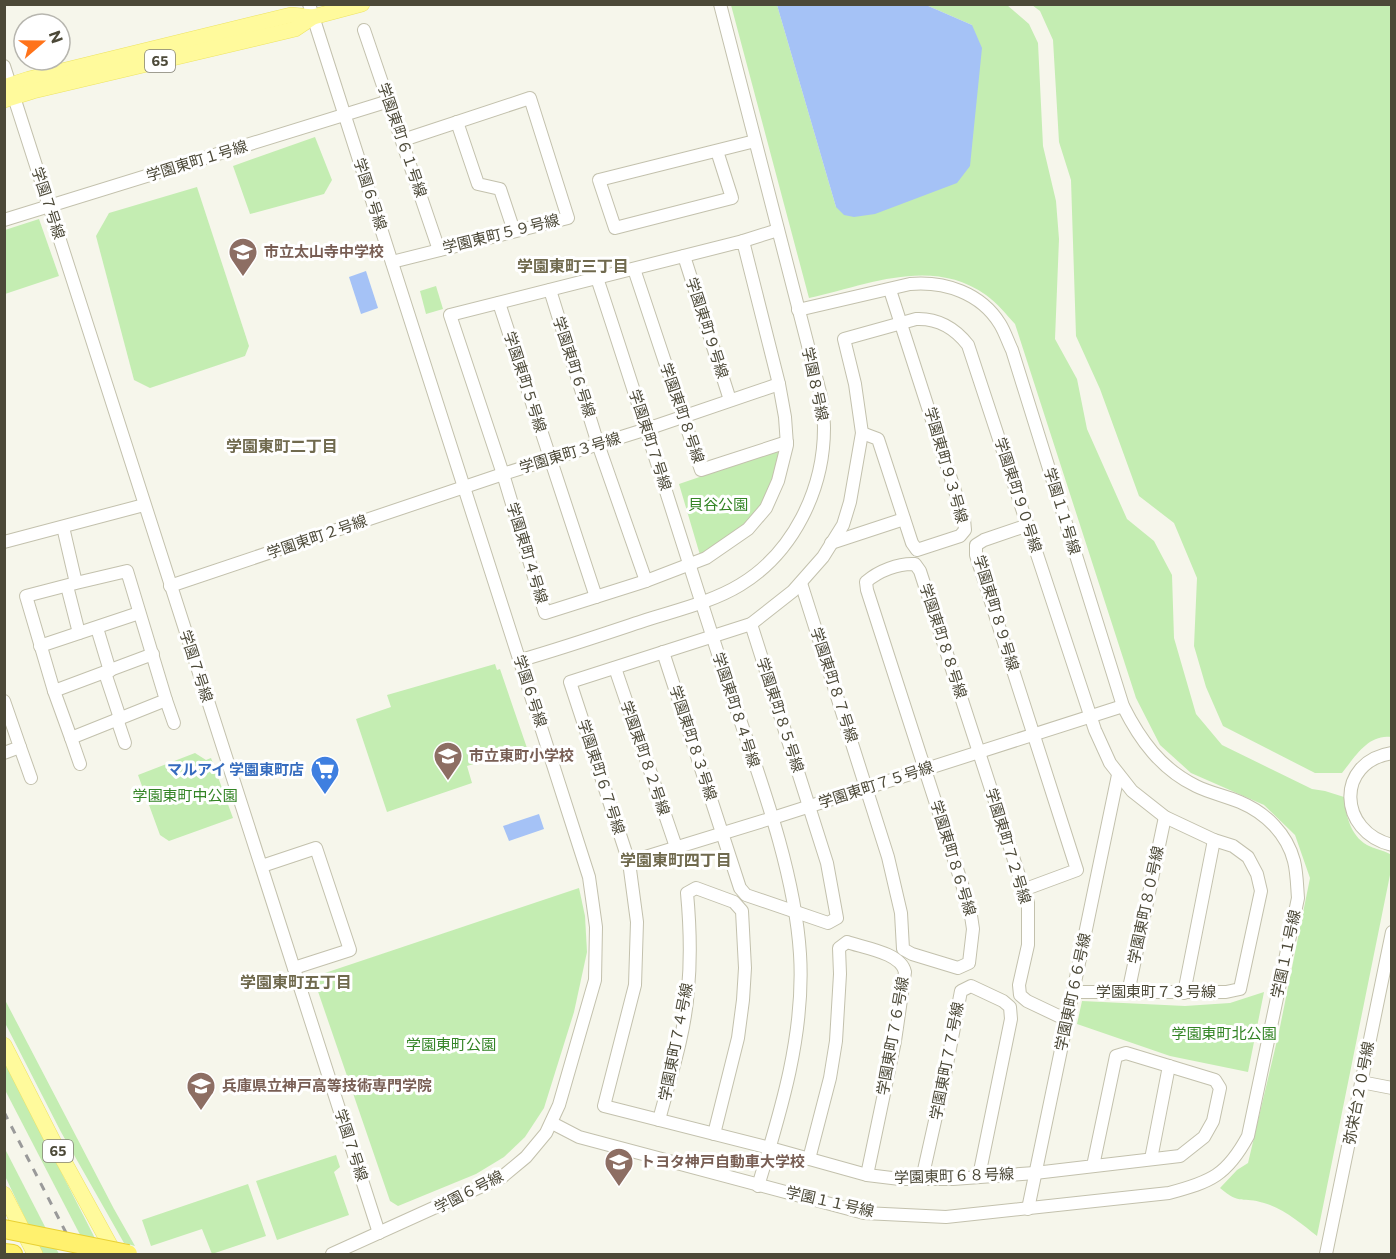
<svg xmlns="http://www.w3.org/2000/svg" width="1396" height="1259" font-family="Commissioner,'Noto Sans JP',sans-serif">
<rect width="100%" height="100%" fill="#f6f6eb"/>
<g fill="#c4edb2">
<path d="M731 5H777L836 207 972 25 926 5H1007L1029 24 1038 43 1043 146 1056 201 1059 239 1055 339 1077 379 1087 429 1127 519 1154 541 1172 575 1174 638 1196 714 1222 745 1312 789 1325 791 1344 797C1346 815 1350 835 1367 845 1374 849 1383 850 1390 854L1391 870 1317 1236C1302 1224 1283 1208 1264 1203 1242 1196 1241 1206 1220 1188L1237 1170 1248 1163 1279 1032 1310 878 1295 835 1264 805 1191 773 1160 745 1136 698 1015 324C1006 314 997 303 986 295 932 256 867 285 809 298Z"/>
<path d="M1032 5H1391V737C1368 734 1355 757 1342 773H1315L1223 726 1206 687 1194 646 1197 578 1174 523 1139 496 1100 389 1076 336 1071 180 1059 142 1053 40 1040 11Z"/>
<path d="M315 137 332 180 324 194 250 214 233 166Z"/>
<path d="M197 187 249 346 245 356 150 388 134 380 96 236 109 213Z"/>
<path d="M39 219 59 276 5 294V230Z"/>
<path d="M436 286 443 309 426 314 420 291Z"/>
<path d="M779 450C776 467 769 493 759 508 745 528 720 541 700 555L679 484Z"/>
<path d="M495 664 497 670 500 669 527 748 467 766 472 783 387 812 356 719 391 707 387 695Z"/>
<path d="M195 753 206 760 211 758 233 818 169 841 160 835 138 775Z"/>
<path d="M579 888 585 916 587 952 574 1012 544 1108 525 1137 504 1157 476 1174 398 1206 390 1201 313 977Z"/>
<path d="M1264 992 1248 1072 1170 1056 1077 1024 1082 1001 1185 1006 1230 1003Z"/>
<path d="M4 998 114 1209 135 1246 124 1243 61 1132 5 1023Z"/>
<path d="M4 1060 103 1254H90L5 1090Z"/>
<path d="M4 1147 59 1254H42L5 1176Z"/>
<path d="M336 1155 340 1167 334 1172 349 1215 277 1240 256 1181Z"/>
<path d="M248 1184 266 1236 212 1254 202 1229 151 1246 142 1220Z"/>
</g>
<g fill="#a5c2f6">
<path d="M777 5H926L972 25 982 48 970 166 957 183 875 214 854 217 844 215 836 207Z"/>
<path d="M366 271 378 308 361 314 349 277Z"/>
<path d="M539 814 544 829 509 841 503 826Z"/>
</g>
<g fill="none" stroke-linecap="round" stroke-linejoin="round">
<g stroke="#c3c1ad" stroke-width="14">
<g id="minor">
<path d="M309 4 589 877 596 927 595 980 559 1105 546 1133 526 1157 502 1177 332 1254"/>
<path d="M364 30 439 250"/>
<path d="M4 66 379 1233"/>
<path d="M457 122 478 184 500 189 514 231"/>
<path d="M717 151 732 198 615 228 599 180 755 141"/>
<path d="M4 220 389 101"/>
<path d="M743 241 779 384 785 417 787 445 778 481 766 508 748 529 706 558 646 581 545 613 503 474 450 315Z"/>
<path d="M743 241 778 230"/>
<path d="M684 256 730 400"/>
<path d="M392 262 568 218 530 98 403 140"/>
<path d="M634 269 701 470 787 442"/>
<path d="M597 278C640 407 680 537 722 666 751 756 794 860 800 954 805 1033 781 1111 758 1186"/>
<path d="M550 290 598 444 646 581"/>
<path d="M499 303 596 597"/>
<path d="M862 433 878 439 912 543 917 550 960 536 965 530 964 519 890 290"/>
<path d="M63 527 76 583 26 596 54 691 71 738 166 700 127 571 76 583"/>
<path d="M4 542 144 505"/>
<path d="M831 543 904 519"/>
<path d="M801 583 888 857 901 913 903 949 912 954 958 968 969 963 973 929 970 909 867 590 866 582C878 571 899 563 915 564L920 571 1028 903V945L1019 985 1020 995 1027 1001 1067 1020"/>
<path d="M67 586 79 633"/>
<path d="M170 586 503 474 647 429 779 384"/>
<path d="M97 628 110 671"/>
<path d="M40 646 139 613"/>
<path d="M663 652 740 888 746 895 828 923 837 918 827 863 751 624"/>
<path d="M521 660C563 648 604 634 646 620 677 610 712 602 740 585 793 553 824 490 824 428 824 418 822 407 821 396L720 4"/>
<path d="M615 668 676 847"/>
<path d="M105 673 120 718"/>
<path d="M54 691 153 654"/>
<path d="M166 700 174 723"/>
<path d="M4 701 20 747 4 753"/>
<path d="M117 719 125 743"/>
<path d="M71 738 80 764"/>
<path d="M20 747 31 778"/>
<path d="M1392 753C1335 762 1338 832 1392 845"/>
<path d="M629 862 779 816 1123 706"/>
<path d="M262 866 316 848 350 950 294 968"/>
<path d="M1023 890 1077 870 976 555V545L984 540 1028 525"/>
<path d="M1073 992H1226L1240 989 1261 891 1257 874 1248 857 1233 846 1214 840 1165 817 1132 791 1110 763 1095 730 968 345C955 328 937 318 916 319L844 339 855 384 862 433 850 502 843 525 823 557 793 591 751 624 570 682 629 862 637 922 635 985 604 1106 770 1148 867 1175 900 1179H953L1035 1173 1180 1156 1204 1137 1213 1121 1220 1088 1215 1080 1126 1053 1116 1056 1093 1166"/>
<path d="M1128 993 1165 817"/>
<path d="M1184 993 1214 840"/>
<path d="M1361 1082 1392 1088"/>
<path d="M659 1120C670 1078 685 1034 688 990 691 958 690 925 687 893L696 888 734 902 742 911 745 968 743 1000 738 1038 714 1134"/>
<path d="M552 1123 579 1137 864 1213 946 1217 1169 1193C1211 1182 1227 1175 1248 1136L1298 898C1297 886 1297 873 1294 861 1287 834 1266 813 1240 802 1226 796 1210 793 1196 786 1161 769 1140 740 1123 706L1012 350C1008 342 1005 332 1000 324 981 293 945 281 910 284L798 310"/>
<path d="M809 1159 830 1078 836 1041 840 974 839 948 847 942C865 948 901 953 905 972L895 1041 867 1175"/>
<path d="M1151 1159 1169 1066"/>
<path d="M922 1179 943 1085 961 991 971 986 1003 1001 1010 1007 1011 1019 979 1176"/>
<path d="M1028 1209 1118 775"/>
<path d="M1326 1254 1392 932"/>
</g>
</g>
<g stroke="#ede463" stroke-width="16">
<g id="major">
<path d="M4 87 29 79 291 15 313 17 362 4"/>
<path d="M4 100 33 91 295 29 313 17"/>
<path d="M4 1045 55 1145 115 1254"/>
<path d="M4 1194 35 1254"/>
</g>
</g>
<g stroke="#e9d133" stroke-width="20">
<path id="highway" d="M4 1253 13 1254"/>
</g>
<use href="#minor" stroke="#fff" stroke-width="12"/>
<use href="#major" stroke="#fffa9c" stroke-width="15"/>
<use href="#highway" stroke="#fff16e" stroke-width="18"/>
<path stroke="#9a9a9a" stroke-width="3" stroke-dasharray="8 8" stroke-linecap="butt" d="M4 1112 77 1254"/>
<g stroke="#e9d133" stroke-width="20" stroke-linecap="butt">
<path id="highway-bridge" d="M4 1229 128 1254"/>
</g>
<use href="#highway-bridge" stroke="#fff16e" stroke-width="18"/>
</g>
<defs>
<g id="school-pin" transform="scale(1.5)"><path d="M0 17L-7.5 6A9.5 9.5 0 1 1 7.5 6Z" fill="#8d6e63" stroke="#fff"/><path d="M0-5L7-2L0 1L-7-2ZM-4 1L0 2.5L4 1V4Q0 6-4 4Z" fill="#fff"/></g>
<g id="supermarket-pin" transform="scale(1.5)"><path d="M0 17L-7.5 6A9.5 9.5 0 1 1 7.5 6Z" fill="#3f7fe0" stroke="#fff"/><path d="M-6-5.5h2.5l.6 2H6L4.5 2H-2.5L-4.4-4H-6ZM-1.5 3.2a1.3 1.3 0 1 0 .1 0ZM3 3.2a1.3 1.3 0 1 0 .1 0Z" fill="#fff"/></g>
</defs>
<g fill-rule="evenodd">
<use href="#school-pin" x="243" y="252"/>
<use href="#school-pin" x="448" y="756"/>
<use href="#supermarket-pin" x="325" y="770"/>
<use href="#school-pin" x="201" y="1086"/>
<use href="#school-pin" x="619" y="1162"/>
</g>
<g text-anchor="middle" stroke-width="6" stroke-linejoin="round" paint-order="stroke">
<g fill="#fff" stroke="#828074" stroke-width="1.5">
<rect x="145" y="50" width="30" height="22" rx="4.5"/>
<rect x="43" y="1140" width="30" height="22" rx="4.5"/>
</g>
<g font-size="14" font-weight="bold" fill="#4c4938">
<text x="160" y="66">65</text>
<text x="58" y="1156">65</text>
</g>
<g font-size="15" fill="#4c4938" stroke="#fff">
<text transform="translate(402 140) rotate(71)" y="5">学園東町６１号線</text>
<text transform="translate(197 161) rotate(-17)" y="5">学園東町１号線</text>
<text transform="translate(370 194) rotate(72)" y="5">学園６号線</text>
<text transform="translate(48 203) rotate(72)" y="5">学園７号線</text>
<text transform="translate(501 234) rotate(-14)" y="5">学園東町５９号線</text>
<text transform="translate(707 328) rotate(72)" y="5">学園東町９号線</text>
<text transform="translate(574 367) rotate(72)" y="5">学園東町６号線</text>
<text transform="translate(525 382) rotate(72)" y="5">学園東町５号線</text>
<text transform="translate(815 384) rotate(78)" y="5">学園８号線</text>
<text transform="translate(682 413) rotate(71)" y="5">学園東町８号線</text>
<text transform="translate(650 440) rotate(72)" y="5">学園東町７号線</text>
<text transform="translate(570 453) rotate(-17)" y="5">学園東町３号線</text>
<text transform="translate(946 465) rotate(74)" y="5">学園東町９３号線</text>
<text transform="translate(1018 495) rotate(72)" y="5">学園東町９０号線</text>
<text transform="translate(1062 511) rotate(73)" y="5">学園１１号線</text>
<text transform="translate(317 537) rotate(-19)" y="5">学園東町２号線</text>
<text transform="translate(527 553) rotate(73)" y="5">学園東町４号線</text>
<text transform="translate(996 613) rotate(73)" y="5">学園東町８９号線</text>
<text transform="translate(943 641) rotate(72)" y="5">学園東町８８号線</text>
<text transform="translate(196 666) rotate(72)" y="5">学園７号線</text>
<text transform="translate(834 685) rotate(72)" y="5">学園東町８７号線</text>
<text transform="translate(530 691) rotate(72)" y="5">学園６号線</text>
<text transform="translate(736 710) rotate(72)" y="5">学園東町８４号線</text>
<text transform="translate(780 715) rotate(72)" y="5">学園東町８５号線</text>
<text transform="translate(693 743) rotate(72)" y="5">学園東町８３号線</text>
<text transform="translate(645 758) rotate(71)" y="5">学園東町８２号線</text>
<text transform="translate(601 777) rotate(72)" y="5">学園東町６７号線</text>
<text transform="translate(876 785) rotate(-18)" y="5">学園東町７５号線</text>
<text transform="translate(1008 846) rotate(73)" y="5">学園東町７２号線</text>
<text transform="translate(953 858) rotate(73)" y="5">学園東町８６号線</text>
<text transform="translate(1146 905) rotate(-78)" y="5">学園東町８０号線</text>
<text transform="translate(1286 954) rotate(-78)" y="5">学園１１号線</text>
<text transform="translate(1073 992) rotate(-78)" y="5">学園東町６６号線</text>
<text x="1156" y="997">学園東町７３号線</text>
<text transform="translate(893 1036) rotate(-80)" y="5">学園東町７６号線</text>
<text transform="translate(676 1042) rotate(-79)" y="5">学園東町７４号線</text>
<text transform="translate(947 1061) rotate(-79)" y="5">学園東町７７号線</text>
<text transform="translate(1359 1093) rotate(-79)" y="5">弥栄台２０号線</text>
<text transform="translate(351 1145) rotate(72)" y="5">学園７号線</text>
<text transform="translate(954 1176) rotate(-2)" y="5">学園東町６８号線</text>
<text transform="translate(469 1192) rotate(-27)" y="5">学園６号線</text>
<text transform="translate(830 1202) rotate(13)" y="5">学園１１号線</text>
</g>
<g font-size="15" font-weight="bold" fill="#785e54" stroke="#fff" text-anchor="start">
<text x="264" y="257">市立太山寺中学校</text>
<text x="469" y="761">市立東町小学校</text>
<text x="222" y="1091">兵庫県立神戸高等技術専門学院</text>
<text x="640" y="1167">トヨタ神戸自動車大学校</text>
</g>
<g font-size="15" fill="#338425" stroke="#fff">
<text x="718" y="510">貝谷公園</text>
<text x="185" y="801">学園東町中公園</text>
<text x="1224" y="1039">学園東町北公園</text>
<text x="451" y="1050">学園東町公園</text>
</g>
<g font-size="15" font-weight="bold" fill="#366cbe" stroke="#fff" text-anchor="end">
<text x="304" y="775">マルアイ 学園東町店</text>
</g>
<g font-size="16" font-weight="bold" fill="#706a4e" stroke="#fff">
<text x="573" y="272">学園東町三丁目</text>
<text x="282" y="452">学園東町二丁目</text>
<text x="676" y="866">学園東町四丁目</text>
<text x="296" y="988">学園東町五丁目</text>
</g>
</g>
<rect width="1396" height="1259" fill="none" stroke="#4c4938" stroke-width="12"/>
<g transform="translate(42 42) rotate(70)"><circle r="28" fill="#ffffff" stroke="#b7b6af" stroke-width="1.5"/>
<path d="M0-4.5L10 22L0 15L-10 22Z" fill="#ff731a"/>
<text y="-9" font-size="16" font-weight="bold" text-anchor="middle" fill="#4c4938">N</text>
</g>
</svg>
